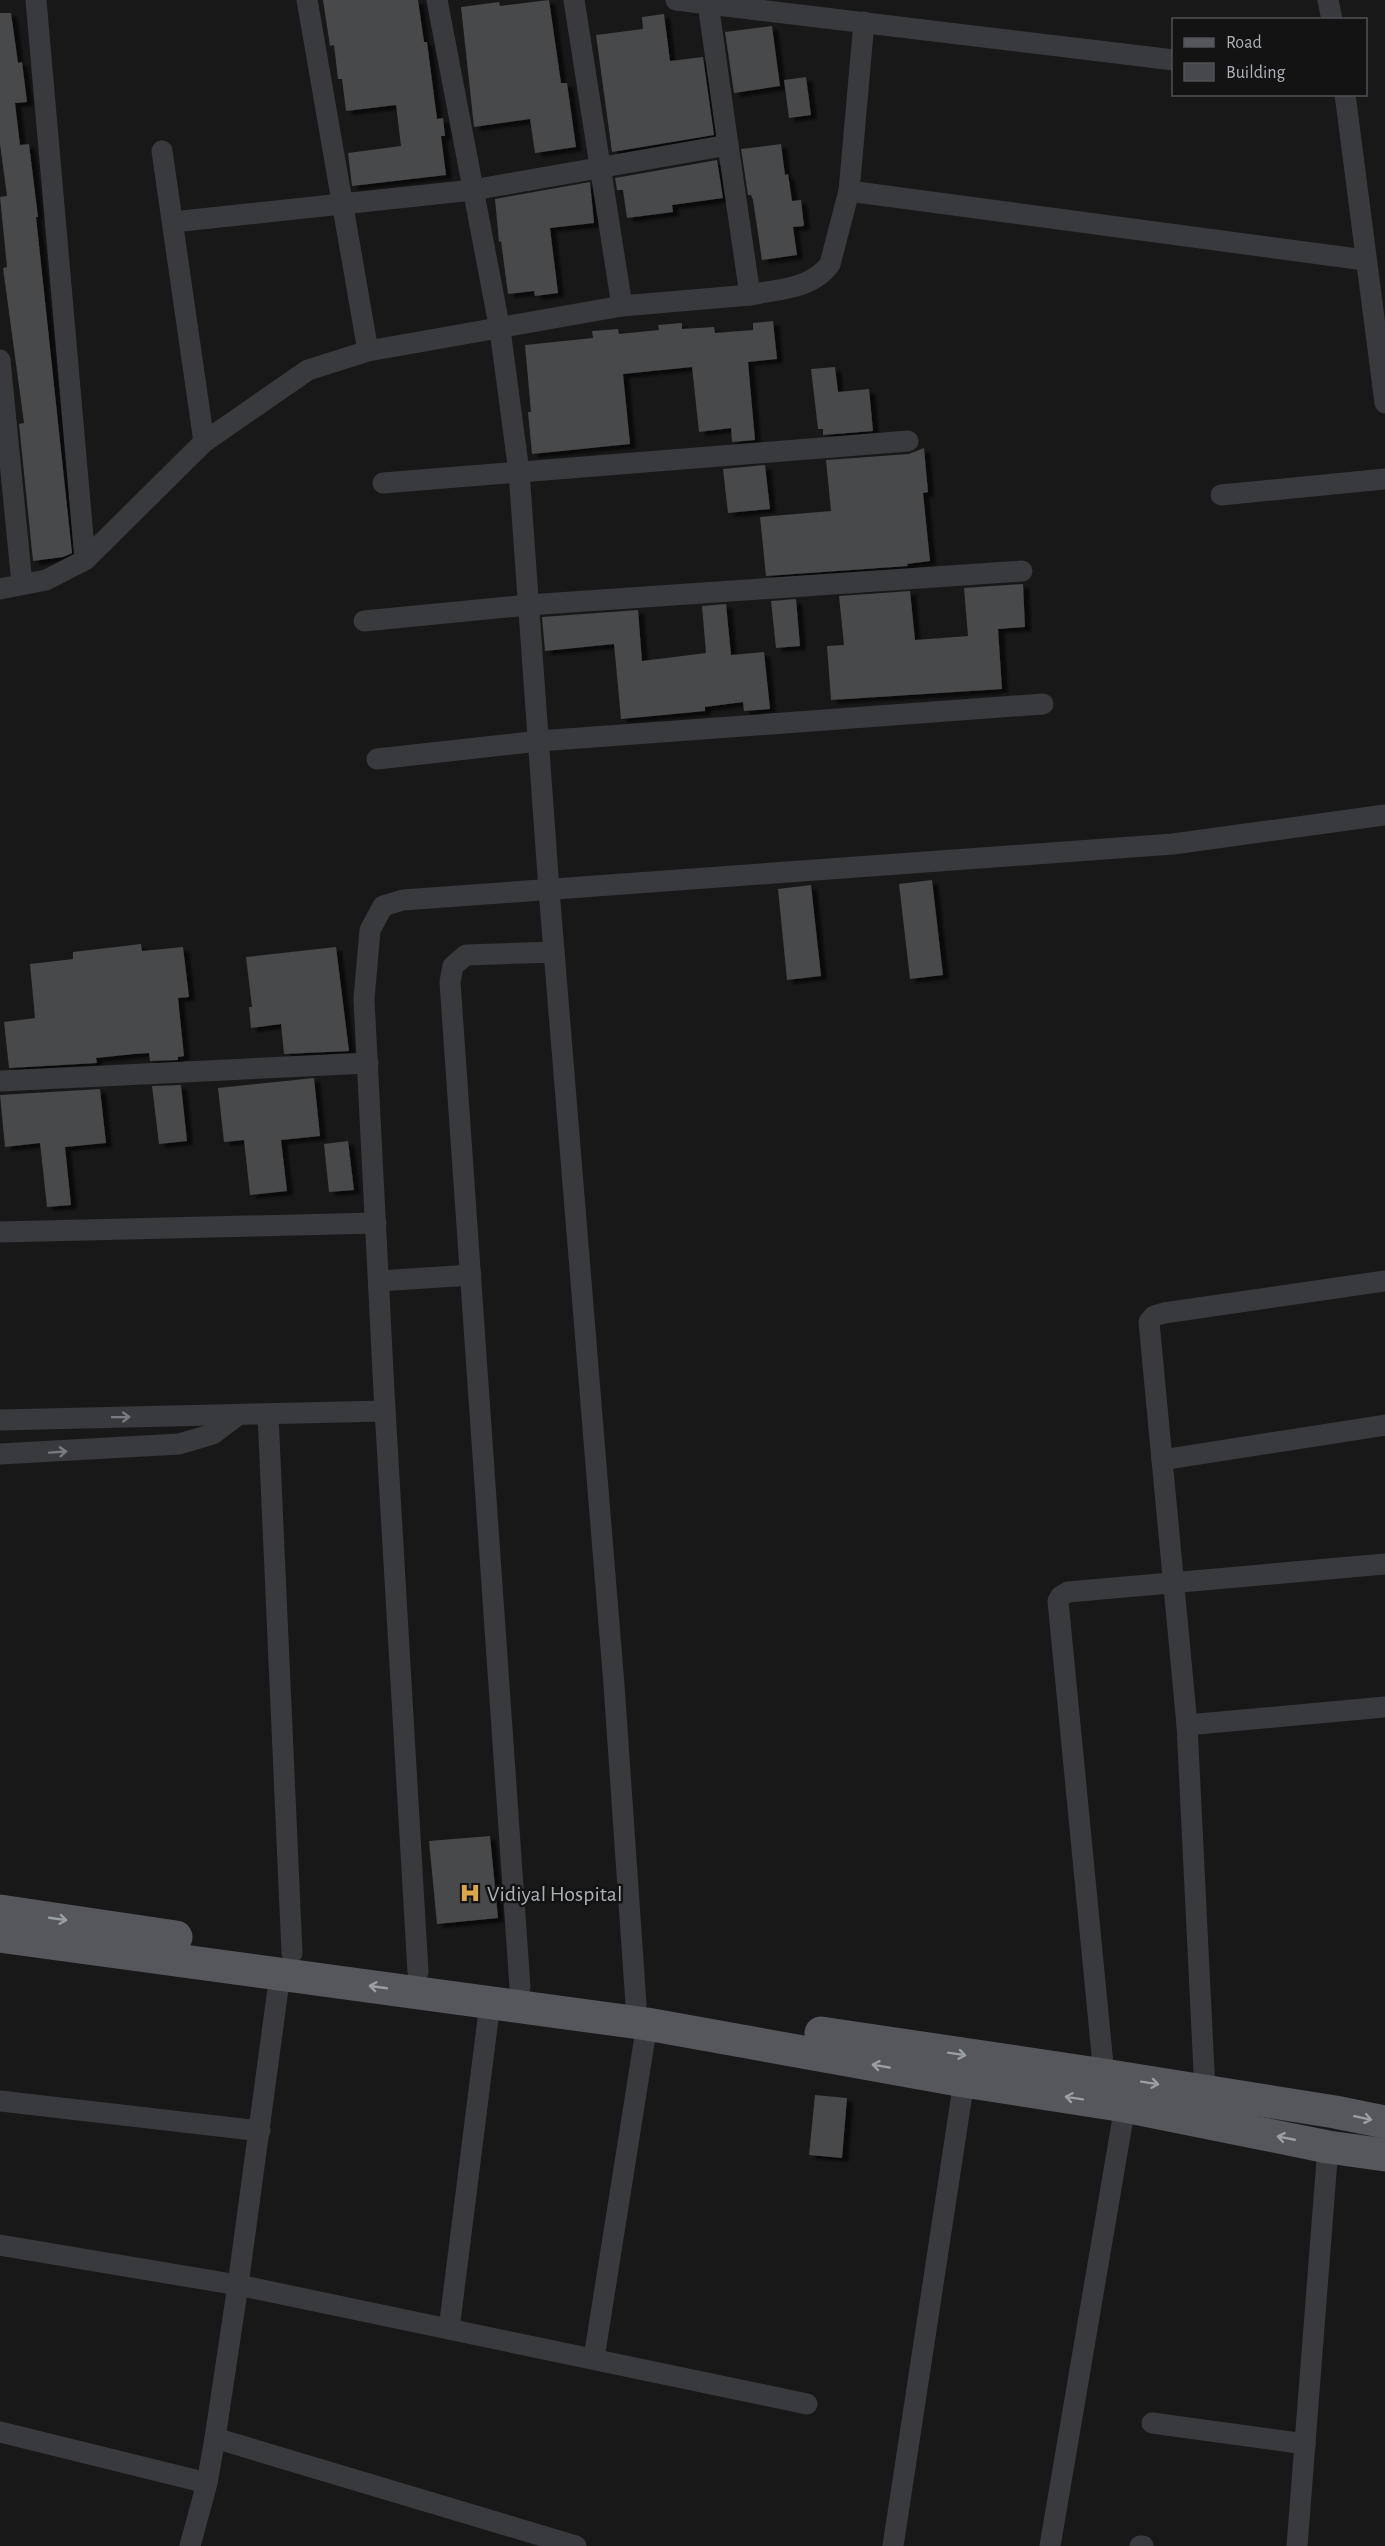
<svg xmlns="http://www.w3.org/2000/svg" width="1385" height="2546" font-family="'Alegreya Sans',sans-serif">
<defs>
<filter id="shadow"><feDropShadow dx="6" dy="4" stdDeviation="1.5" flood-color="#0009"/></filter>
</defs>
<rect width="100%" height="100%" fill="#181819"/>
<g fill="#47484b" filter="url(#shadow)">
<path d="M323 0H418L424 42H427L437 119 443 118 445 136H441L446 175 352 186 348 153 401 146 396 105 346 111 342 79H338L334 45 330 46Z"/>
<path d="M549 0 561 83H567L576 147 535 153 530 119 474 127 461 7 499 2 500 6Z"/>
<path d="M0 13H11L18 63 22 62 27 102 15 103 20 145 29 144 38 217H36L72 553 63 557 33 561 19 424 24 423 3 268 7 267 0 197 7 196 0 144Z"/>
<path d="M664 14 670 61 703 57 714 135 612 152 596 35 643 29 642 17Z"/>
<path d="M772 26 780 86 734 93 725 32Z"/>
<path d="M806 77 811 115 789 118 784 80Z"/>
<path d="M781 144 785 175 788 174 792 201 801 200 804 226 793 227 797 255 762 260 753 200 751 195H748L741 149Z"/>
<path d="M717 160 723 198 672 205 673 212 627 218 623 190H617L615 178Z"/>
<path d="M590 182 594 223 550 228 558 293 535 296 534 291 508 294 501 241 499 242 495 199Z"/>
<path d="M773 321 777 359 748 362 755 440 732 442 731 428 699 432 692 367 623 374 630 444 532 454 528 412H531L525 345 593 338 592 331 618 329 619 334 659 330 658 325 682 323V329L714 327 715 333 753 330V323Z"/>
<path d="M835 367 838 392 869 389 873 431 823 435V429H818L811 369Z"/>
<path d="M924 448 928 492 923 493 930 561 907 564 908 566 766 576 760 517 831 511 826 460 909 454Z"/>
<path d="M765 465 770 509 728 513 723 469Z"/>
<path d="M1023 584 1025 627 998 629 1002 689 831 700 827 646 844 645 839 596 910 591 915 640 968 636 964 588Z"/>
<path d="M796 599 800 646 776 648 771 601Z"/>
<path d="M726 604 731 655 764 652 770 709 744 711 743 702 705 707V711L621 719 614 644 545 651 542 617 638 610 642 661 706 653 702 606Z"/>
<path d="M932 880 943 975 910 979 899 884Z"/>
<path d="M811 885 821 976 787 980 778 889Z"/>
<path d="M141 944 142 951 183 947 189 997 178 998 184 1056 178 1057V1060L150 1061 149 1053 134 1054 96 1058 97 1063 9 1068 4 1022 35 1018 30 964 73 959V952Z"/>
<path d="M336 947 349 1051 284 1054 281 1024 251 1028 249 1007H252L246 957Z"/>
<path d="M314 1078 320 1136 281 1140 287 1191 250 1195 244 1140 224 1142 218 1088Z"/>
<path d="M181 1085 187 1141 159 1144 152 1086Z"/>
<path d="M100 1089 106 1143 65 1147 71 1205 47 1207 40 1143 5 1147 0 1095Z"/>
<path d="M348 1141 354 1190 329 1192 324 1144Z"/>
<path d="M490 1836 498 1918 437 1924 429 1841Z"/>
<path d="M815 2095 847 2098 842 2158 809 2155Z"/>
</g>
<g fill="none" stroke-linecap="round" stroke-linejoin="round">
<g stroke="#393a3e" stroke-width="21">
<path d="M36 0 85 560"/>
<path d="M307 0 368 351"/>
<path d="M437 0 500 330 519 472 549 890 614 1685 636 2004"/>
<path d="M574 0 622 306"/>
<path d="M676 0 1174 60"/>
<path d="M1328 0 1332 20"/>
<path d="M1345 94 1385 403"/>
<path d="M162 151 204 442"/>
<path d="M849 191 1365 260"/>
<path d="M173 222 473 190 728 145 708 3"/>
<path d="M750 295C779 289 812 289 830 264L849 191 864 22"/>
<path d="M0 360 22 584"/>
<path d="M383 483 908 441"/>
<path d="M1221 495 1385 479"/>
<path d="M0 589 46 580 85 560 204 442 308 370 368 351 622 306 750 295 728 145"/>
<path d="M364 621 528 605 1022 571"/>
<path d="M377 759 539 741 1043 704"/>
<path d="M0 1081 368 1063"/>
<path d="M0 1232 376 1223"/>
<path d="M379 1281 471 1275"/>
<path d="M268 1414 292 1953"/>
<path d="M0 1420 385 1411"/>
<path d="M0 1454 179 1444 213 1434 238 1415"/>
<path d="M1162 1460 1385 1425"/>
<path d="M1187 1725 1385 1707"/>
<path d="M418 1972 384 1392 364 999 370 930 383 906 403 900 1173 844 1385 815"/>
<path d="M520 1987 450 982 453 966 466 955 554 952"/>
<path d="M1104 2075 1058 1601 1061 1596 1068 1592 1385 1564"/>
<path d="M1205 2092 1187 1725 1149 1322 1154 1316 1164 1313 1385 1281"/>
<path d="M0 2101 260 2131"/>
<path d="M0 2245 238 2285 807 2404"/>
<path d="M449 2329 490 2003"/>
<path d="M594 2358 647 2024"/>
<path d="M1152 2423 1305 2444"/>
<path d="M0 2432 207 2483"/>
<path d="M215 2438 576 2546"/>
<path d="M190 2546 207 2483 215 2438 238 2285 280 1974"/>
<path d="M893 2546 964 2081"/>
<path d="M1050 2546 1125 2106"/>
<path d="M1140 2546H1143"/>
<path d="M1297 2546 1328 2147"/>
</g>
<g stroke="#55575c" stroke-width="33">
<path d="M0 1911 176 1937"/>
<path d="M0 1936 647 2024 964 2081 1125 2106 1328 2147 1385 2155"/>
<path d="M821 2033 1104 2075 1335 2112 1385 2122"/>
</g>
</g>
<defs><path id="oneway-shaft" d="M-6 0H5M1.5-3L5.5 0L1.5 3" fill="none" stroke-width="1.6" stroke-linecap="round" stroke-linejoin="round" transform="scale(1.5)"/></defs>
<g stroke="#787b81">
<use href="#oneway-shaft" transform="translate(121 1417) rotate(-1)"/>
<use href="#oneway-shaft" transform="translate(58 1452) rotate(-4)"/>
</g>
<g stroke="#9a9ea5">
<use href="#oneway-shaft" transform="translate(58 1919) rotate(8)"/>
<use href="#oneway-shaft" transform="translate(378 1987) rotate(-172)"/>
<use href="#oneway-shaft" transform="translate(957 2054) rotate(9)"/>
<use href="#oneway-shaft" transform="translate(881 2066) rotate(-170)"/>
<use href="#oneway-shaft" transform="translate(1150 2083) rotate(9)"/>
<use href="#oneway-shaft" transform="translate(1074 2098) rotate(-171)"/>
<use href="#oneway-shaft" transform="translate(1363 2118) rotate(12)"/>
<use href="#oneway-shaft" transform="translate(1286 2138) rotate(-169)"/>
</g>
<defs>
<g id="hospital-bare" transform="scale(1.62)"><path d="M-5-5h3v3.5h4V-5h3V5h-3V1.5h-4V5h-3Z" fill="#dca64d" stroke="#131314" stroke-width="2.5" paint-order="stroke"/></g>
</defs>
<g fill-rule="evenodd">
<use href="#hospital-bare" x="470" y="1893"/>
</g>
<g text-anchor="middle" stroke-width="5" stroke-linejoin="round" paint-order="stroke">
<g font-size="22" fill="#abb0b7" stroke="#131314" text-anchor="start">
<text x="487" y="1901">Vidiyal Hospital</text>
</g>
</g>
<rect x="1172" y="18" width="195" height="78" fill="#131314" stroke="#505255" stroke-width="1.5"/>
<rect x="1184" y="38" width="30" height="9" fill="#55575c" stroke="#505255" stroke-width="1.5"/>
<text x="1226" y="48" font-size="18" fill="#abb0b7">Road</text>
<rect x="1184" y="63" width="30" height="18" fill="#47484b" stroke="#505255" stroke-width="1.5"/>
<text x="1226" y="78" font-size="18" fill="#abb0b7">Building</text>
</svg>
